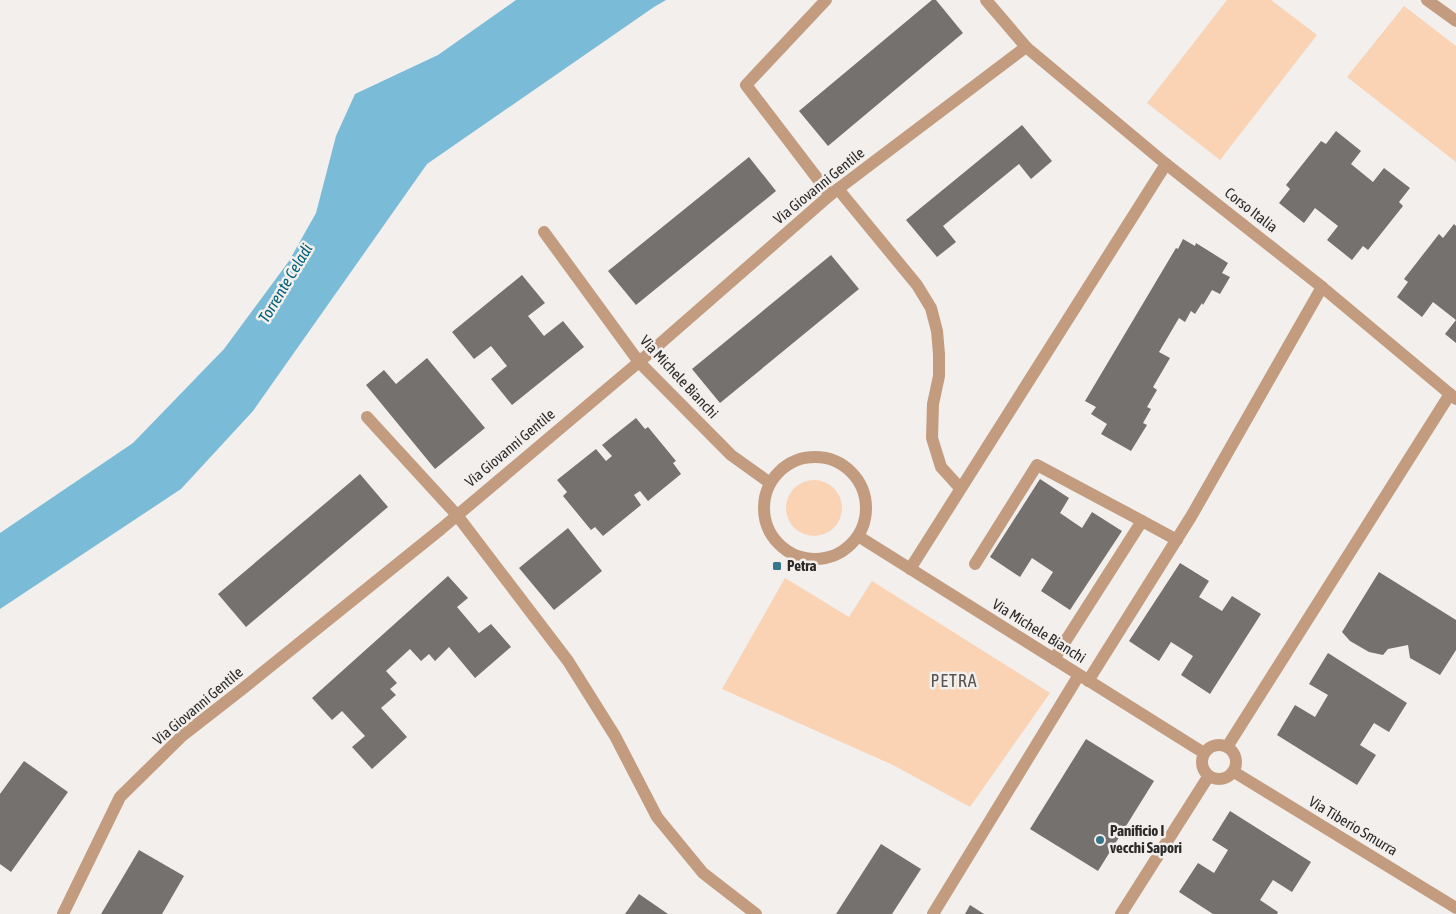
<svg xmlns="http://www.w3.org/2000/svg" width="1456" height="914" font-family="'Asap Condensed',sans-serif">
<rect width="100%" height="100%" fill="#f2efed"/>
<g fill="#fad2b4">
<path d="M1227 0H1271L1317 35 1220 160 1147 103Z"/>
<path d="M1404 6 1456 46V162L1347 77Z"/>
<circle cx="814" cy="508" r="28"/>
<path d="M785 578 849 617 872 581 1050 693 970 807 893 765 722 689Z"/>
</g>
<path fill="#7abbd7" d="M516 0H666L654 7 427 164 253 411 181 489 0 609V533L133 443 224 349 289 261 316 213 336 136 355 94 438 55Z"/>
<g fill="#74716f">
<path d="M932 0H936L963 33 828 146 799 111Z"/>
<path d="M1022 125 1052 161 1031 179 1019 164 943 226 956 242 937 257 906 220Z"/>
<path d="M1336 131 1361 151 1351 164 1373 182 1384 168 1410 188 1399 202 1403 206 1368 250 1363 246 1352 260 1327 240 1338 226 1315 208 1304 223 1279 203 1290 189 1286 185 1321 141 1326 144Z"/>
<path d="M749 157 776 191 636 305 608 271Z"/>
<path d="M1454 224 1456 226V343L1445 334 1456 320 1433 302 1422 317 1397 297 1408 282 1404 279 1439 234 1443 238Z"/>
<path d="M1183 239 1195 246 1196 243 1228 263 1222 273 1230 277 1220 294 1212 290 1203 305 1202 303 1195 314 1191 311 1185 322 1179 318 1159 352 1170 358 1153 387 1157 390 1147 407 1151 409 1143 423 1147 425 1131 451 1101 434 1107 424 1091 414 1096 407 1085 401 1176 248 1178 249Z"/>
<path d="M831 255 859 289 720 403 692 369Z"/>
<path d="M522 275 545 303 528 316 544 336 563 321 584 347 512 405 491 379 507 366 491 346 474 359 452 332Z"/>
<path d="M427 358 485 428 435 469 366 385 384 370 396 384Z"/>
<path d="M636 418 645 429 648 427 676 461 673 463 681 474 648 501 640 491 634 495 641 505 603 536 595 527 591 530 563 496 567 492 557 480 596 449 606 461 612 456 602 445Z"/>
<path d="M360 474 388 507 246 627 218 594Z"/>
<path d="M1040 479 1069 498 1060 513 1082 528 1092 512 1122 531 1070 610 1041 591 1053 572 1032 558 1020 577 990 557Z"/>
<path d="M568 528 602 571 554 610 519 568Z"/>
<path d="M1180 563 1209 581 1199 597 1222 611 1232 596 1261 614 1210 694 1181 675 1193 656 1171 642 1159 661 1129 641Z"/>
<path d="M1379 572 1456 620V650L1440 675 1410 658 1408 645 1388 649 1383 655 1369 652 1350 641 1342 632Z"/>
<path d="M448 576 468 598 457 607 479 633 491 624 511 647 475 678 449 647 435 661 429 654 421 661 410 649 386 671 397 683 390 689 396 695 381 708 407 737 372 769 352 747 365 736 342 711 332 720 312 698Z"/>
<path d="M1328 653 1407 703 1389 732 1374 723 1360 745 1376 755 1357 785 1277 735 1295 705 1315 717 1328 695 1309 684Z"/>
<path d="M1086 739 1154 781 1098 871 1030 829Z"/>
<path d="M24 761 68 792 11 872 0 864V794Z"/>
<path d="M1230 811 1311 862 1292 892 1273 880 1260 900 1278 912 1277 914H1213L1179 892 1198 863 1214 873 1228 850 1212 840Z"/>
<path d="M881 844 921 869 892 914H836Z"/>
<path d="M139 850 184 876 162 914H101Z"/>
<path d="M639 894 668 914H625Z"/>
<path d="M970 905 984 914H965Z"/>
</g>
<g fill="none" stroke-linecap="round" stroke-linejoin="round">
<g stroke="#c39c7f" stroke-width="12">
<path d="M826 0 746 85 830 195"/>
<path d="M986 0 1026 47"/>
<path d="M838 189 917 285 931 308 937 331 939 354V376L933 404 932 438 941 467 960 488"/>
<path d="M975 564 1037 465 1142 521"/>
<path d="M1054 659 1142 521 1177 540"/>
<path d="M1088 681 1192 515 1322 287"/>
</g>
<g stroke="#c39c7f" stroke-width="12">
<path d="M1427 0 1456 21"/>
<path d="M544 232 639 362 731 455 770 483"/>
<path d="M367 417 456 514 568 661 615 736 657 817 703 873 756 914"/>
<circle cx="815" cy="508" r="51"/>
<path d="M858 536 1204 753"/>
<path d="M910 569 1166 164"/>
<path d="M63 914 120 797 182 736 241 690 441 529 639 362 830 195 1026 47 1166 164 1322 287 1456 399"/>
<path d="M933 914 1079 675"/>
</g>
<g stroke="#c39c7f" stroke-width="12">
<circle cx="1219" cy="762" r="17"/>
<path d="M1227 747 1450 394"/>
<path d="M1234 772 1456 908"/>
<path d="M1121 914 1208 777"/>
</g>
</g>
<g fill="#38748b" stroke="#f2efed" stroke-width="2">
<rect x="772" y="561" width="10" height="10" rx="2.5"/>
<circle cx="1100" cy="840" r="5"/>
</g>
<g text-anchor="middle" stroke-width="5" stroke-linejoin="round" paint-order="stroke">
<g font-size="15" fill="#2c2b2a" stroke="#f2efed">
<text transform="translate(819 186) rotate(-39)" y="5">Via Giovanni Gentile</text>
<text transform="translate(1251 210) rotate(38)" y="5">Corso Italia</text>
<text transform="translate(679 377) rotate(47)" y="5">Via Michele Bianchi</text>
<text transform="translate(510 448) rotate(-40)" y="5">Via Giovanni Gentile</text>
<text transform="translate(1039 631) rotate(32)" y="5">Via Michele Bianchi</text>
<text transform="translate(198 706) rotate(-40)" y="5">Via Giovanni Gentile</text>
<text transform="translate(1353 826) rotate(31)" y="5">Via Tiberio Smurra</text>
</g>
<g font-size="15" font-weight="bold" fill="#2c2b2a" stroke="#f2efed" text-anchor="start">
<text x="787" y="571">Petra</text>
<text x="1110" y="836">Panificio I<tspan x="1110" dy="17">vecchi Sapori</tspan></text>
</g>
<g font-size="16" font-style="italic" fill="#015f7a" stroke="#f2efed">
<text transform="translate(285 283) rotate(-59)" y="6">Torrente Celadi</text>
</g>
<g font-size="18" letter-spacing="1" fill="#565352" stroke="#f2efed">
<text x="954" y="687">PETRA</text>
</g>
</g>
</svg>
